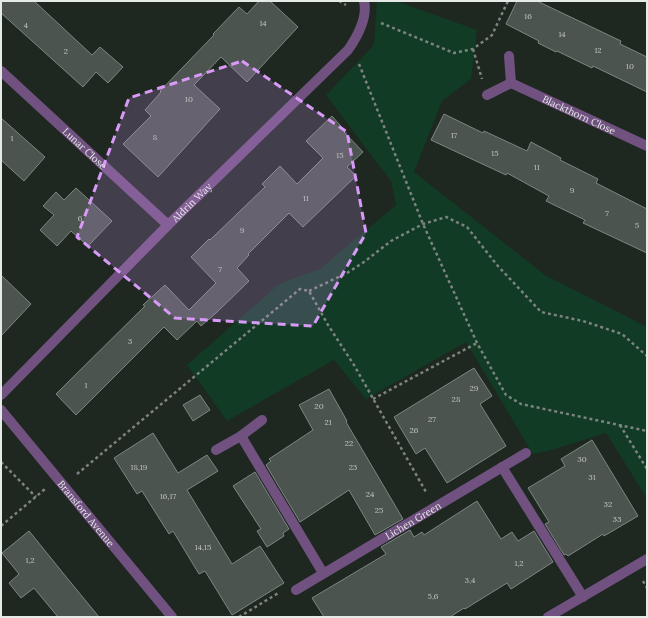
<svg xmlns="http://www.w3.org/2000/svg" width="648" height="618" font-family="Lora,serif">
<rect width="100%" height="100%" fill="#1f2721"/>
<path fill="#113b25" d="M377 1H396L477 30 471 79 442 101 414 172 545 275 647 327V498L606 433 548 451 533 454 466 342 366 399 334 360 227 421 187 365 279 284 320 269 396 205 391 181 326 95 374 45Z"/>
<g fill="#4b544e" stroke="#7d8781">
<path d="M1 1H34L92 55 100 47 123 67 108 83 96 72 83 87 1 13Z"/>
<path d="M259 1H270L298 27 247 82 221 57 194 85 220 109 158 177 123 144 151 116 145 110 161 92 160 91 214 35 213 34 239 7 247 14Z"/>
<path d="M517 1H537L621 41 620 44 647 57V92L593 66 592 68 557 51 556 52 538 43 539 41 506 24Z"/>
<path d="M444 114 483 133 484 131 527 151 531 142 561 158 560 160 598 179 596 183 647 209V253L583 223 585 220 546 201 549 196 507 173 506 175 431 140Z"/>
<path d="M332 116 345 131 344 132 363 152 347 167 356 176 303 227 289 213 248 254 249 255 237 268 249 281 216 313 201 326 197 321 177 340 164 327 76 415 56 394 145 306 143 305 165 285 189 310 216 283 191 257 209 239 210 240 265 187 262 184 280 166 297 184 323 158 306 141Z"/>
<path d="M1 118 45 157 24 181 1 160Z"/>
<path d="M76 188 112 221 88 246 71 231 57 246 40 230 54 215 43 206 56 192 64 200Z"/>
<path d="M1 275 31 304 1 336Z"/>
<path d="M474 368 492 396 480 404 506 446 447 483 425 448 416 454 394 417Z"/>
<path d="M329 389 347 421 346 422 403 519 375 535 349 490 300 522 266 465 271 461 269 459 313 430 299 405Z"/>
<path d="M200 395 210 410 193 421 183 405Z"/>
<path d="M153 433 178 473 207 455 218 471 187 490 232 564 260 546 284 583 232 615 205 571 199 574 173 531 169 534 142 491 137 494 114 458Z"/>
<path d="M592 440 638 516 604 536 603 534 568 556 566 554 564 555 545 524 549 522 528 488 565 466 561 459Z"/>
<path d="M255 472 289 529 283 533 284 536 267 547 257 531 261 529 233 486Z"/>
<path d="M477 501 501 539 512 532 518 541 534 531 553 562 511 589 507 583 465 609 464 608 450 617H324L312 598 386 554 381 547 410 530 414 537 422 532 424 535Z"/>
<path d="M29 531 67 578 99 617H58L34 588 21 598 9 583 19 574 2 553Z"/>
</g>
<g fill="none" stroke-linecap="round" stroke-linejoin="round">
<g stroke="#7d847f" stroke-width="2.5" stroke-dasharray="3 3" stroke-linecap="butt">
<path d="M339 1 346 5"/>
<path d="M381 23 454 53 473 49 492 35 508 1"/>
<path d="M473 49 482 79"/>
<path d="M359 64 423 224 477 343 506 395 521 404 647 431"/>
<path d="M309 291 347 273 364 262 391 241 423 224 446 217 467 227 497 265 541 312 583 321 622 334 647 356"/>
<path d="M373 399 477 343"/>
<path d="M620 425 647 469"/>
<path d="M1 462 36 497"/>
<path d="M77 474 300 289 309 291 328 325 354 365 426 492"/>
<path d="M1 526 45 489"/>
<path d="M643 581 647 588"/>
<path d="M239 617 280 592"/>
</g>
<g stroke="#715180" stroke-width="10">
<path id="s1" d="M1 71 168 225"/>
<path id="s2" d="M511 83 647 146"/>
<path d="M487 95 511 83 509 56"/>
<path id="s3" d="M1 395 168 225 348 50C357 37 368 18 364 1"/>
<path id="s4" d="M1 410 172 617"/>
<path d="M241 436 323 573"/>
<path d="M216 450 241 436 262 420"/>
<path d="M502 467 583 597"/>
<path id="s5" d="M296 590 526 453"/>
<path d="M548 617 647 559"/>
</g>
</g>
<path fill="#d99af7" fill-opacity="0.2" stroke="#d99af7" stroke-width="3" stroke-dasharray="8 5" stroke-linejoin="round" d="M242 61 347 132 366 233 313 326 175 318 77 237 129 98Z"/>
<g text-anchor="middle" stroke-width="3" stroke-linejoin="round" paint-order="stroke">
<g font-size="8" fill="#bec4c0">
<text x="528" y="19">16</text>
<text x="263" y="26">14</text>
<text x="26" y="28">4</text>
<text x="562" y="37">14</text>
<text x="598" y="53">12</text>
<text x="66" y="54">2</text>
<text x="630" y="69">10</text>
<text x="189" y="102">10</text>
<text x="454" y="138">17</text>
<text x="155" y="140">8</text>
<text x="12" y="141">1</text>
<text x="495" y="156">15</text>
<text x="340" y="158">15</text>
<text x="537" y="170">11</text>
<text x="572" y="193">9</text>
<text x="306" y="201">11</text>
<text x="607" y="216">7</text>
<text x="80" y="221">6</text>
<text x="637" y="228">5</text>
<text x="242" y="233">9</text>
<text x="220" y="272">7</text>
<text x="130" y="344">3</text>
<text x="86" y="388">1</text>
<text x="474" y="391">29</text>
<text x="456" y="402">28</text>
<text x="319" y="409">20</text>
<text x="432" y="422">27</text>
<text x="328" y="425">21</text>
<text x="414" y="433">26</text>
<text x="349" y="446">22</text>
<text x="582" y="462">30</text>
<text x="139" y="470">18,19</text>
<text x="353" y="470">23</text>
<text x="592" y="480">31</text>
<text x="370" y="497">24</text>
<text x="168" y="499">16,17</text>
<text x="608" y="507">32</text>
<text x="379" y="513">25</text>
<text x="617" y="522">33</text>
<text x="203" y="550">14,15</text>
<text x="30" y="563">1,2</text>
<text x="519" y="566">1,2</text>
<text x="470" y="583">3,4</text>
<text x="433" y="599">5,6</text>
</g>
<g font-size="10" fill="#e4eae6" stroke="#151d18">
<text dy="4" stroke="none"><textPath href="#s2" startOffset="75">Blackthorn Close</textPath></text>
<text dy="4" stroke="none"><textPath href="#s1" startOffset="114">Lunar Close</textPath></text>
<text dy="4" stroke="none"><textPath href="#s3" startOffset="271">Aldrin Way</textPath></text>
<text dy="4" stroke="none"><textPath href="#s4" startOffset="134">Bransford Avenue</textPath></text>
<text dy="4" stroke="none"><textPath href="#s5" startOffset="136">Lichen Green</textPath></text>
</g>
</g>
<rect width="648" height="618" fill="none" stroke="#e4eae6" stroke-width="4"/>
</svg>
